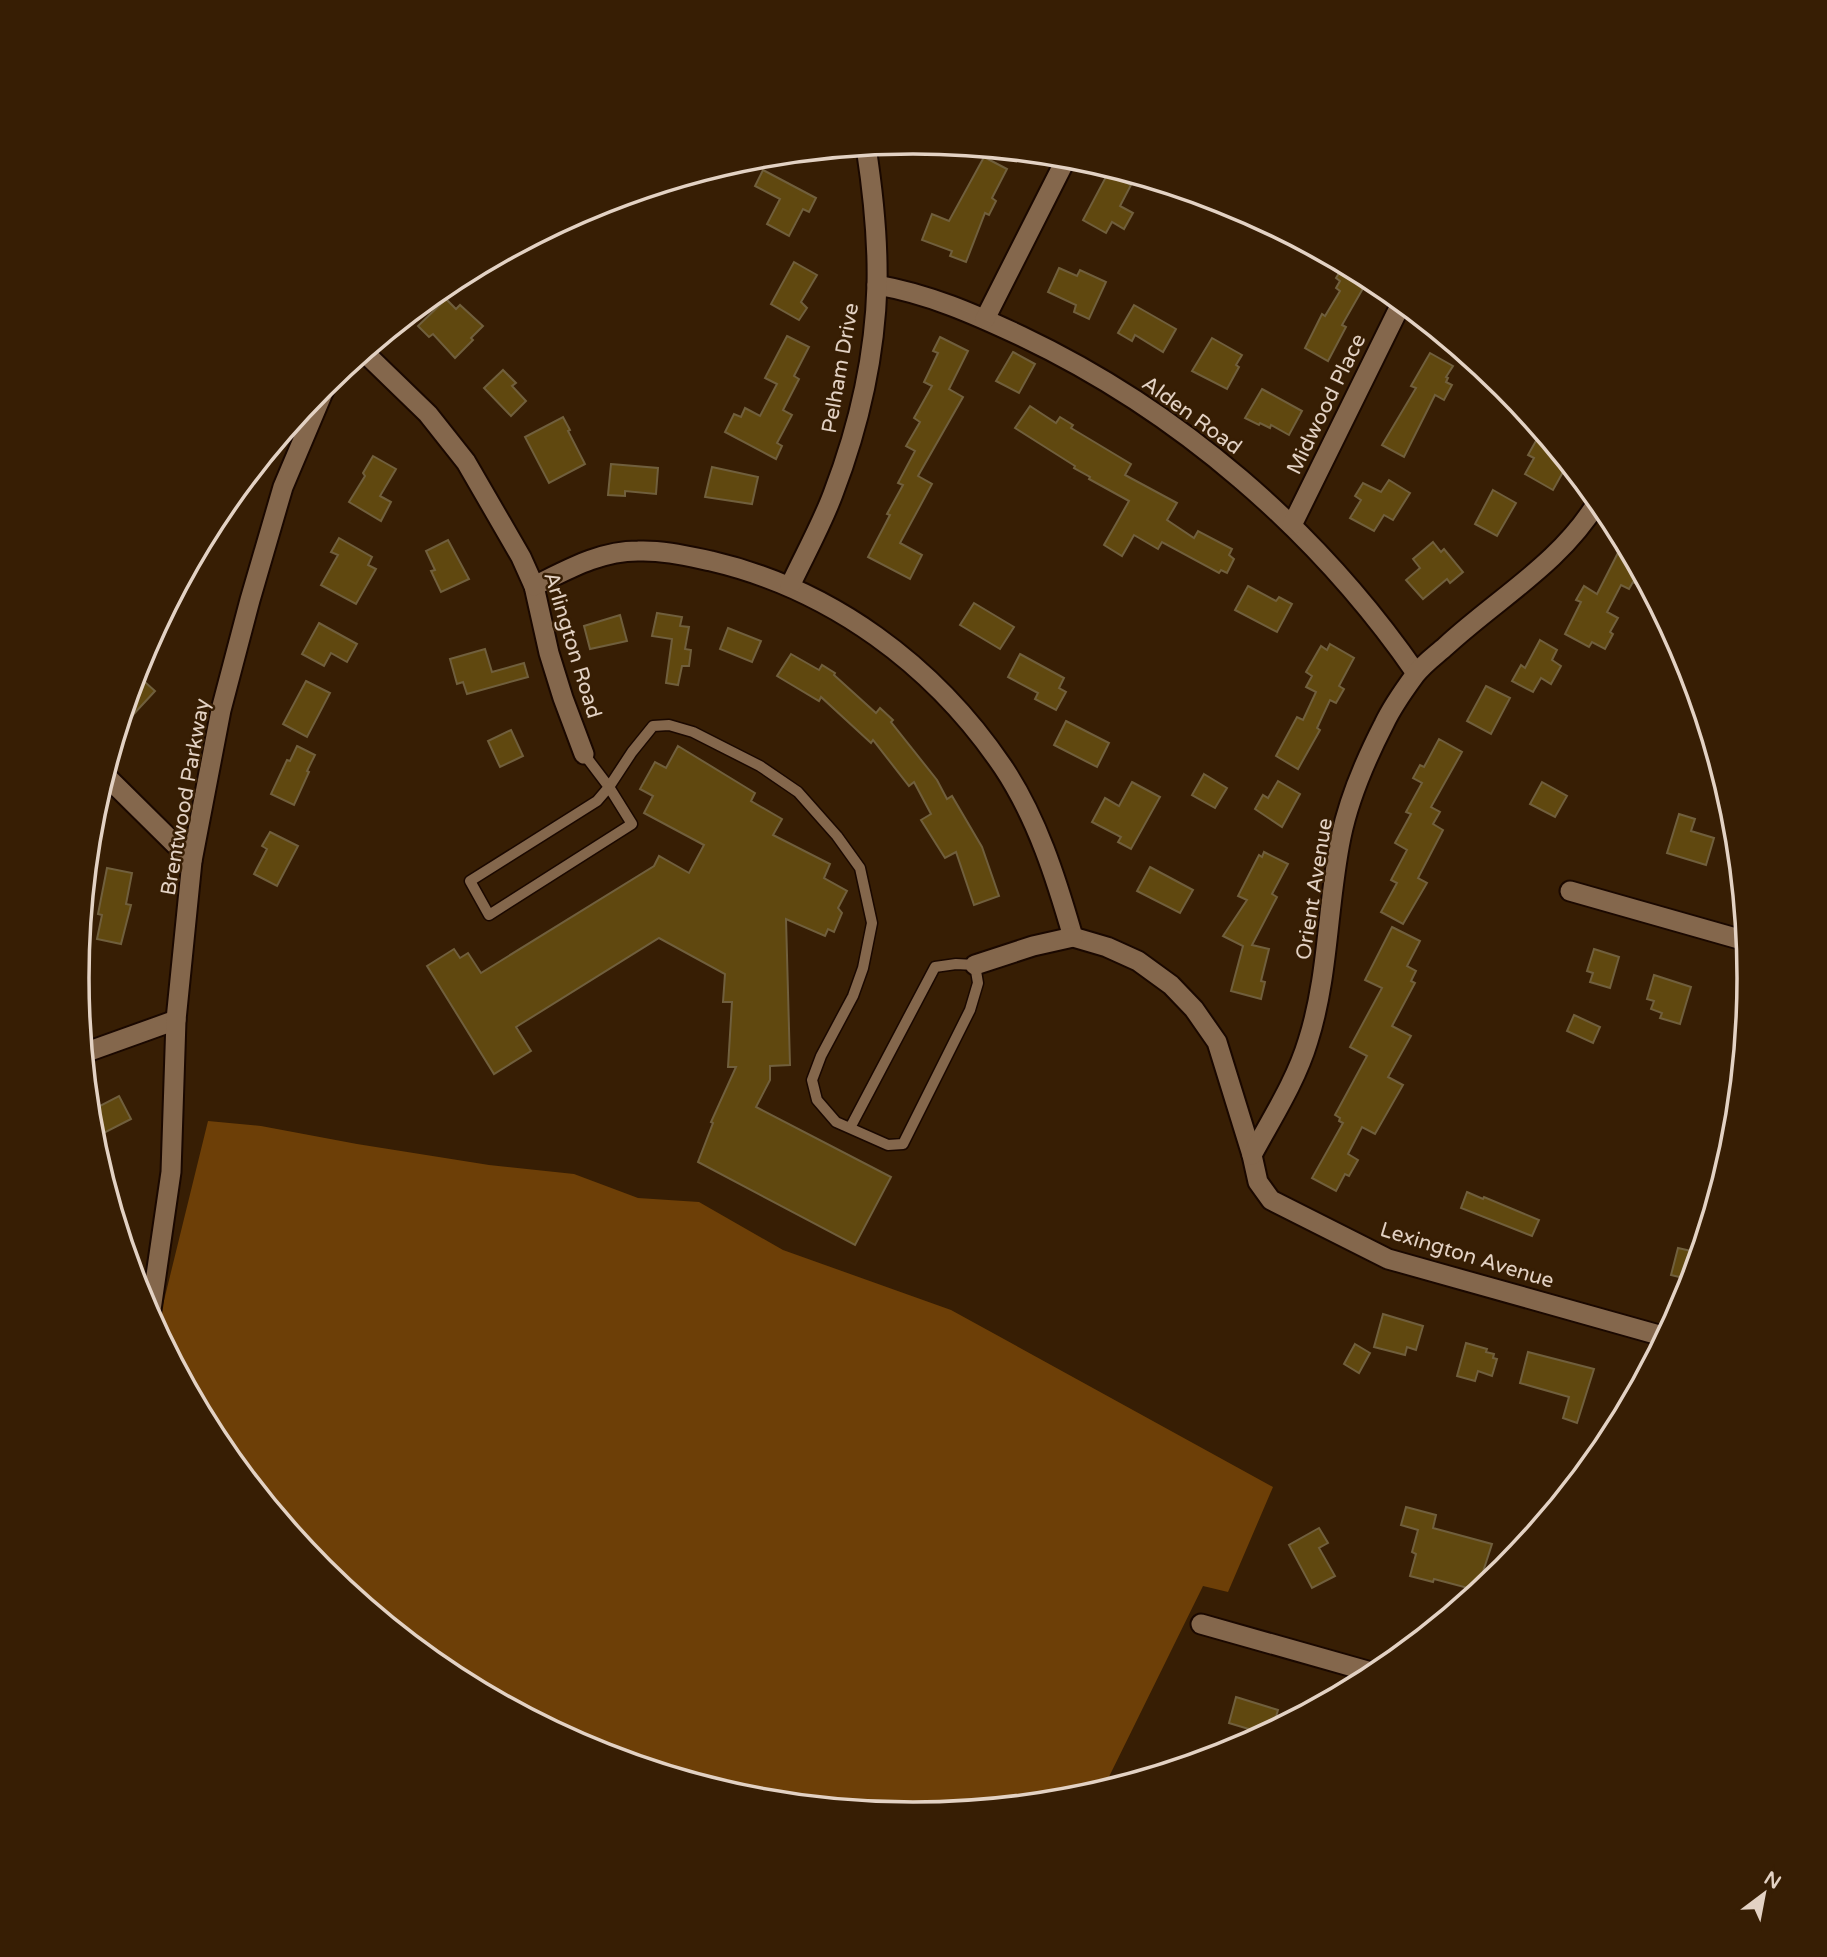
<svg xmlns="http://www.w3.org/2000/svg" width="1827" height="1957" font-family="'Varela Round',sans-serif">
<rect width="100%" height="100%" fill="#371e04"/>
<path fill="#6d3f07" d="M208 1121 261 1126 357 1144 489 1165 574 1174 638 1198 699 1202 783 1250 951 1310 1273 1487 1228 1592 1203 1586 1102 1791 1076 1799 913 1815 750 1799 593 1751 448 1674 322 1570 218 1443 157 1329Z"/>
<g fill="#60480f" stroke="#705f3d" stroke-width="2">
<path d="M984 157 1007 169 992 198 996 201 989 215 985 213 966 262 950 256 952 251 922 240 932 214 949 221Z"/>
<path d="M763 170 816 198 809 212 803 209 789 236 767 224 780 199 755 186Z"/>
<path d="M1108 173 1131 185 1120 206 1133 213 1124 229 1112 222 1106 233 1083 220Z"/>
<path d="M794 262 817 275 801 302 807 308 799 320 771 304Z"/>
<path d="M1344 265 1369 278 1342 325 1346 327 1328 361 1305 348 1322 314 1325 316 1340 291 1336 288 1340 281 1336 278Z"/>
<path d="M1059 268 1077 276 1080 270 1106 282 1089 319 1074 312 1076 305 1048 292Z"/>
<path d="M446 299 456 309 460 305 483 326 471 338 473 340 455 358 433 334 429 337 418 326Z"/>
<path d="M1134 305 1176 329 1163 352 1135 335 1132 341 1118 333Z"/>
<path d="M787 336 809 347 794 376 799 379 783 410 792 415 777 443 782 446 776 459 725 432 734 414 741 417 745 408 760 416 777 384 765 378Z"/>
<path d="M940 337 968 351 949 389 963 397 918 476 932 484 900 543 922 555 910 579 868 557 890 515 887 514 903 485 898 483 915 451 906 446 920 422 914 418 932 386 924 382 938 353 933 351Z"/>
<path d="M1212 338 1242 355 1236 365 1239 367 1227 389 1192 371Z"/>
<path d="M1013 352 1035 364 1019 393 996 381Z"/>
<path d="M1430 353 1453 366 1446 377 1448 378 1446 382 1452 385 1444 400 1435 395 1404 457 1382 445 1416 388 1411 386Z"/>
<path d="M503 370 516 383 512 386 526 401 511 416 484 388Z"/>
<path d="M1262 389 1302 411 1289 435 1271 425 1270 428 1260 423 1259 425 1245 418Z"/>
<path d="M1030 406 1056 423 1060 417 1073 425 1071 428 1131 464 1125 475 1177 503 1167 520 1194 538 1198 531 1232 549 1229 555 1234 559 1227 573 1221 570 1219 573 1162 542 1158 549 1134 535 1122 556 1104 545 1129 501 1089 479 1090 477 1074 468 1075 466 1015 428Z"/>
<path d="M563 417 570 430 568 431 585 464 549 483 525 437Z"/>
<path d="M1537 439 1548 445 1550 442 1568 463 1553 490 1525 474 1534 458 1528 455Z"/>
<path d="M373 456 396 469 380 496 391 502 381 521 349 502 365 476 363 473Z"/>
<path d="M611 464 658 468 656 494 625 491V496L608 495Z"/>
<path d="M712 467 758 477 752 504 705 497Z"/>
<path d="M1389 480 1410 493 1393 520 1384 515 1374 531 1350 518 1361 500 1355 496 1363 483 1381 492Z"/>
<path d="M1493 490 1516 503 1497 536 1475 524Z"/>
<path d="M339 538 372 557 368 565 376 569 356 604 321 585 338 555 331 552Z"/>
<path d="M448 540 469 579 441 592 431 571 435 570 426 551Z"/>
<path d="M1624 541 1650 590 1633 582 1629 589 1621 585 1607 612 1618 618 1610 632 1613 634 1605 649 1592 642 1589 647 1565 634 1581 602 1576 600 1584 586 1597 594Z"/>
<path d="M1433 542 1441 552 1444 549 1463 572 1450 583 1447 579 1423 599 1406 580 1420 568 1413 559Z"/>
<path d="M1248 586 1276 601 1279 597 1292 604 1277 632 1235 610Z"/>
<path d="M974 603 1014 627 1000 649 960 625Z"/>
<path d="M657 613 682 617 680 626 689 627 685 649 691 650 689 666H682L678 685 666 683 672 639 652 636Z"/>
<path d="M620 615 627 641 590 649 584 626Z"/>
<path d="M319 623 357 644 347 662 331 653 324 666 302 654Z"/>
<path d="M728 628 761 641 752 662 720 649Z"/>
<path d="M1540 640 1557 650 1552 660 1561 666 1551 684 1541 678 1533 692 1512 681 1521 665 1525 668Z"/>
<path d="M1330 644 1354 658 1339 686 1344 689 1336 703 1330 700 1317 728 1320 730 1298 769 1276 756 1297 717 1303 720 1316 692 1306 687 1312 676 1306 672 1321 646 1327 650Z"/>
<path d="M485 649 492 672 524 663 528 677 467 694 463 682 457 684 450 659Z"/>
<path d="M791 654 819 670 822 665 835 673 834 675 876 713 880 708 893 720 891 722 937 780 947 799 952 796 982 847 999 896 974 905 956 852 945 858 921 820 931 814 914 782 909 786 873 740 871 743 821 697 819 701 777 676Z"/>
<path d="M1020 654 1064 678 1059 688 1066 692 1056 710 1035 699 1038 693 1008 677Z"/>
<path d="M136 674 155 691 119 730Z"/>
<path d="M306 681 330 693 307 737 283 724Z"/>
<path d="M1486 686 1510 698 1491 734 1467 721Z"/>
<path d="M1066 721 1109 743 1097 767 1054 745Z"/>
<path d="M511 730 523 756 500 767 488 741Z"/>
<path d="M1439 739 1462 752 1431 807 1440 812 1433 824 1443 830 1418 878 1427 883 1403 924 1381 912 1397 883 1391 880 1407 850 1395 843 1411 814 1406 812 1422 783 1413 778 1420 765 1424 767Z"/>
<path d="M297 746 315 755 307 771 309 772 294 805 271 794 287 760 290 761Z"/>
<path d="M678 746 755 793 751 801 782 819 773 835 830 864 824 878 847 891 838 908 842 913 834 932 828 929 825 936 786 919 790 1065 770 1066V1080L756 1107 891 1177 855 1245 698 1162 713 1123 711 1122 736 1067H728L732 1002H723L725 974 659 938 516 1027 531 1051 494 1074 427 966 454 949 460 958 468 953 481 973 654 866 659 856 689 873 704 845 644 813 653 796 640 789 655 762 666 768Z"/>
<path d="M1204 774 1227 788 1215 808 1192 795Z"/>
<path d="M1278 781 1300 794 1282 827 1255 809 1263 795 1268 798Z"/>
<path d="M1132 782 1160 797 1131 849 1118 842 1121 837 1092 822 1105 798 1119 806Z"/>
<path d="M1542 782 1567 796 1555 817 1530 804Z"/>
<path d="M1679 814 1695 819 1691 831 1714 838 1706 865 1667 853Z"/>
<path d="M270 832 298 846 277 886 254 874 267 849 262 846Z"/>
<path d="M1264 852 1288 864 1272 894 1277 897 1252 945 1269 949 1261 981 1265 982 1261 999 1231 991 1243 946 1223 936 1247 900 1238 896 1259 855 1262 857Z"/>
<path d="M1150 867 1193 890 1180 913 1137 891Z"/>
<path d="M107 868 132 873 126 904 131 905 121 944 97 939 102 915 98 914Z"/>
<path d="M1392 927 1420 941 1407 966 1416 971 1411 981 1415 983 1392 1026 1411 1036 1388 1077 1403 1085 1375 1134 1362 1127 1348 1154 1358 1160 1349 1176 1345 1174 1336 1191 1312 1178 1343 1123 1339 1121 1340 1118 1335 1115 1367 1056 1350 1047 1382 988 1365 980Z"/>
<path d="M1594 949 1619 957 1610 988 1590 982 1593 973 1587 971Z"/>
<path d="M1654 975 1691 987 1680 1024 1660 1018 1662 1013 1651 1009 1654 1001 1647 999Z"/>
<path d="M1574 1015 1600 1027 1593 1043 1567 1031Z"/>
<path d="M119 1096 131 1119 96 1137 92 1128 90 1111Z"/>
<path d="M1467 1192 1483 1199 1484 1197 1539 1220 1532 1236 1461 1208Z"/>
<path d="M1678 1248 1700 1253 1692 1280 1671 1275Z"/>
<path d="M1383 1314 1423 1326 1416 1350 1407 1347 1405 1355 1374 1347Z"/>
<path d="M1466 1343 1487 1349 1486 1352 1494 1354 1493 1358 1497 1359 1492 1376 1478 1371 1475 1381 1457 1376Z"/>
<path d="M1355 1344 1370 1353 1359 1373 1344 1364Z"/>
<path d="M1528 1352 1594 1369 1577 1423 1563 1418 1569 1397 1520 1383Z"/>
<path d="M1406 1507 1436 1515 1433 1528 1492 1544 1482 1575 1495 1578 1479 1591 1434 1579 1433 1582 1410 1576 1416 1554 1412 1552 1418 1530 1401 1525Z"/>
<path d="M1319 1528 1328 1543 1319 1548 1335 1576 1312 1588 1289 1545Z"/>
<path d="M1236 1697 1278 1710 1272 1731 1265 1734 1229 1723Z"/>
</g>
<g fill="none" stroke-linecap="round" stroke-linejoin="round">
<g stroke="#1a0800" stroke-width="13">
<g id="service">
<path d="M584 754 609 787 632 752 653 726 669 725 693 732 760 766 798 792 837 836 860 868 872 923 863 968 853 996 821 1056 812 1080 817 1100 836 1122 888 1145 903 1144 970 1010 978 983 975 965 956 964 935 967 850 1128"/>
<path d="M609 787 632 824 489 915 470 881 597 801Z"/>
</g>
</g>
<g stroke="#1a0800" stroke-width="23">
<g id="minor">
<path d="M877 285C929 294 974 314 1021 336 1179 411 1317 530 1416 673"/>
<path d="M985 319 1067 157"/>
<path d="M364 352 428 414 466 462 521 557 534 586 549 653 563 698 584 754"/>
<path d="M1292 525 1402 302"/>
<path d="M534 586C567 570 599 551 638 551 662 550 687 556 711 561 831 589 934 665 1003 767 1037 818 1056 878 1073 937L1107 947 1138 961 1171 985 1194 1009 1217 1042 1252 1155 1258 1182 1271 1200 1388 1259 1666 1337"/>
<path d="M790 586C804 556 821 526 833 494 858 429 875 356 877 285 878 240 873 192 866 147"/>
<path d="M105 775 192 861"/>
<path d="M1570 891 1746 941"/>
<path d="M975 965 1033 946 1073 937"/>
<path d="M84 1053 176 1020"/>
<path d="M1252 1155C1272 1118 1296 1081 1308 1041 1329 975 1327 905 1341 837 1349 798 1366 759 1384 724 1392 707 1404 690 1415 675 1423 664 1436 655 1446 646 1498 598 1561 563 1598 501"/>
<path d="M150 1317 171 1172 176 1020 192 861 221 710 250 600 283 487 327 383"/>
<path d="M1201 1624 1378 1674"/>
</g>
</g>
<use href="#service" stroke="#84674c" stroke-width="10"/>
<use href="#minor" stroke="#84674c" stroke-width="19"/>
</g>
<g text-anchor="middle" stroke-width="5" stroke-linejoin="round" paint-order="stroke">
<g font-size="21" fill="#e3d2c4" stroke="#371e04">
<text transform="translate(840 368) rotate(-80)" y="7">Pelham Drive</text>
<text transform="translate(1326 404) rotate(-64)" y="7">Midwood Place</text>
<text transform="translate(1192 415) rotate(36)" y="7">Alden Road</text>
<text transform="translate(573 645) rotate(73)" y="7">Arlington Road</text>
<text transform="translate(185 797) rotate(-80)" y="7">Brentwood Parkway</text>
<text transform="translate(1314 889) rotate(-81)" y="7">Orient Avenue</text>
<text transform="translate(1467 1255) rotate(17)" y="7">Lexington Avenue</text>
</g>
</g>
<path d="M0 0H1827V1957H0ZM89 978a824 824 0 1 1 1648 0a824 824 0 1 1-1648 0Z" fill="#371e04" fill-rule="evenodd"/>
<path fill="none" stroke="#e3d2c4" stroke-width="3.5" d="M89 978a824 824 0 1 1 1648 0a824 824 0 1 1-1648 0Z"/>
<g transform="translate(1764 1894) rotate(32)" stroke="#371e04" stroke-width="5" paint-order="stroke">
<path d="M0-5L12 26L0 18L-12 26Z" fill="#e3d2c4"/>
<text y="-10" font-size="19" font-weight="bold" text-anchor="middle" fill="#e3d2c4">N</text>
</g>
</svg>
